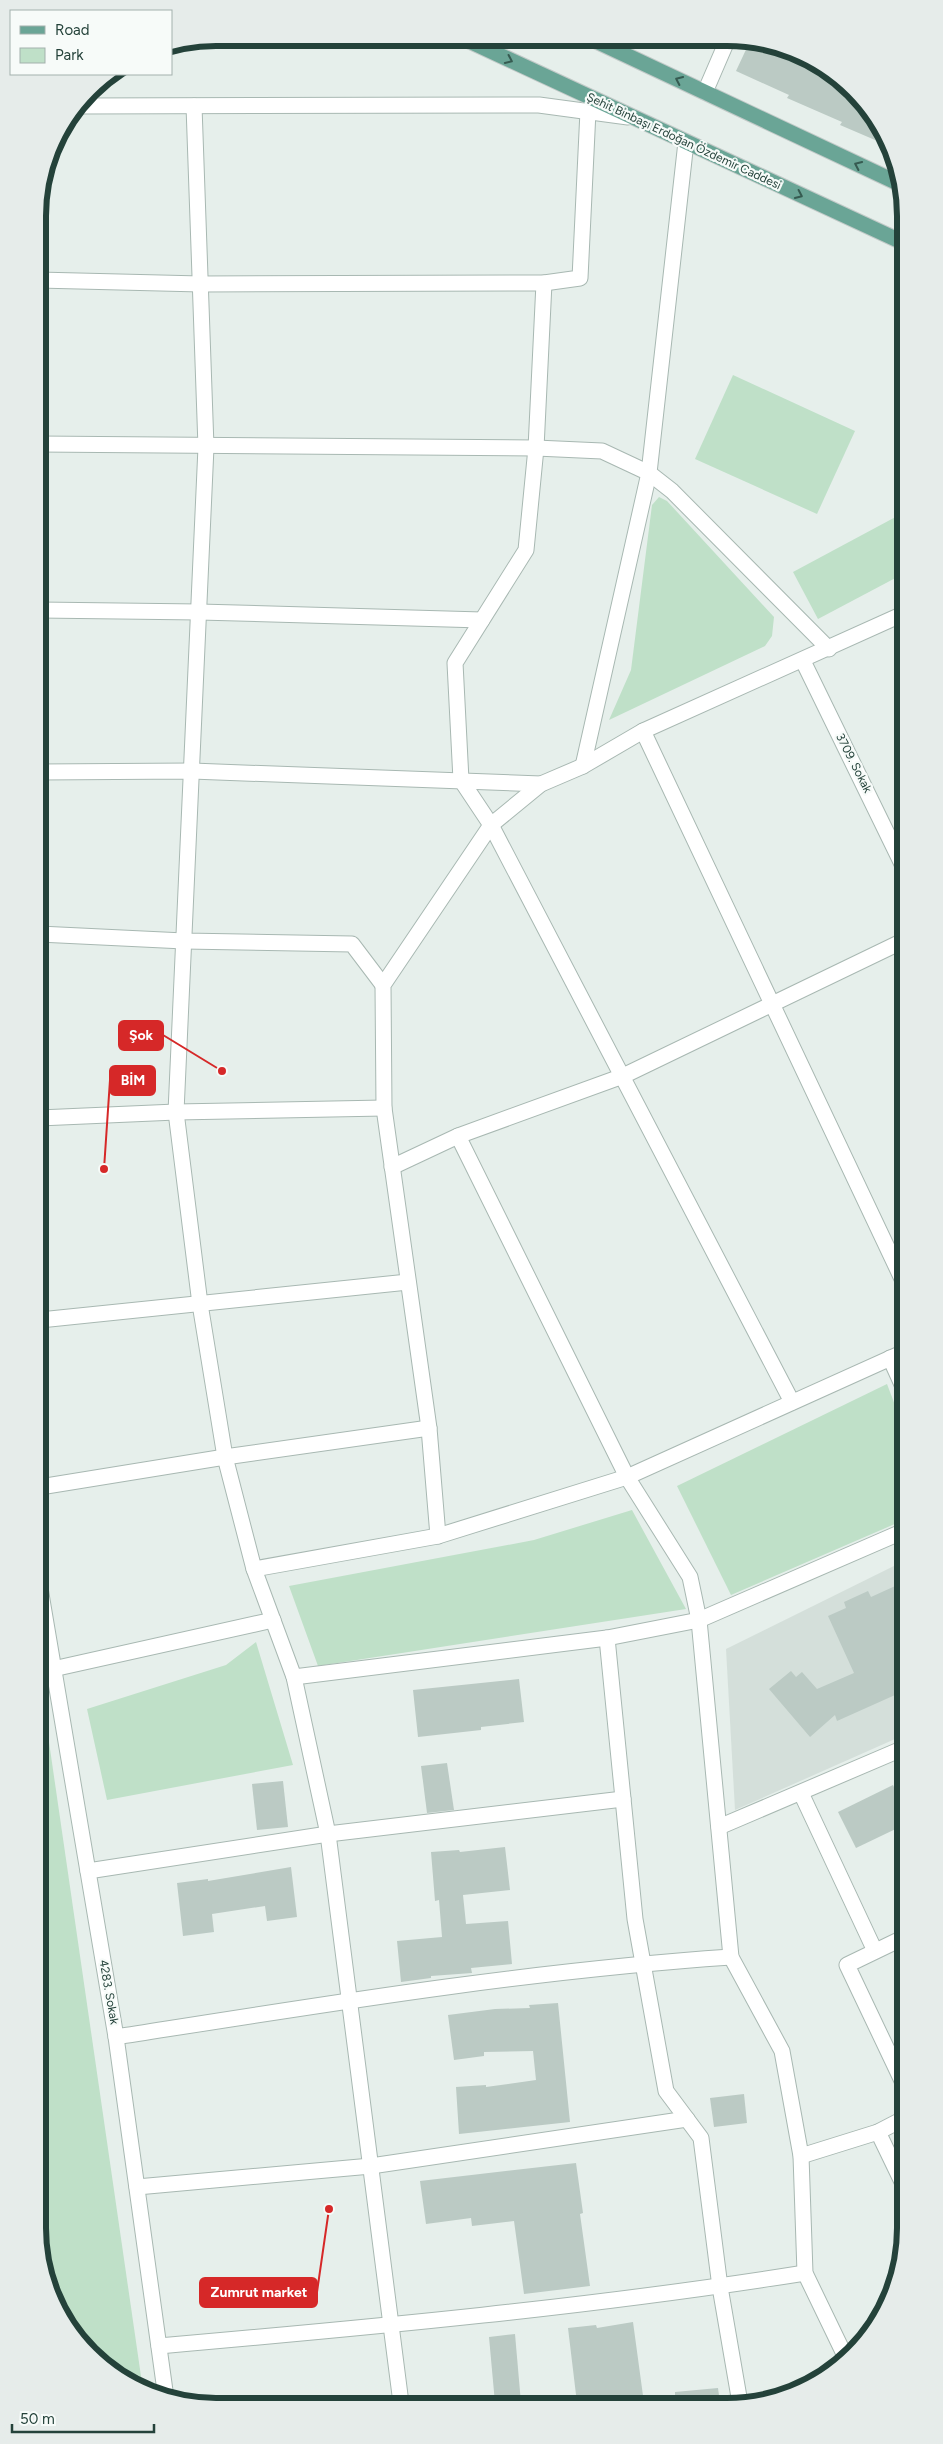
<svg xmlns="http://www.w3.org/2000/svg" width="943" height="2444" font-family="Figtree,sans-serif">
<rect width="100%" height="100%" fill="#e6efeb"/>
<path fill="#d4dfda" d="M904 1561V1735L735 1810 726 1649Z"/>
<g fill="#bfe0c8">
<path d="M733 375 855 431 817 514 695 459Z"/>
<path d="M659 497 667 501 774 617 772 636 765 646 609 720 631 670 652 505Z"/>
<path d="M903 513V574L818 619 793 572Z"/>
<path d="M887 1384 904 1429V1520L731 1595 677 1486Z"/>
<path d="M632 1510 686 1609 318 1666 289 1586 534 1540Z"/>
<path d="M256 1642 293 1765 107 1800 87 1709 226 1665Z"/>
<path d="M40 1680 143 2390 90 2354 61 2317 41 2263Z"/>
</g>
<g fill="#bbcac4">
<path d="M750 41H762L806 56 853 90 882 127 889 146 840 125 842 122 787 98 789 95 736 71Z"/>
<path d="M904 1582V1691L837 1721 835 1715 810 1737 769 1689 791 1671 796 1677 802 1672 817 1689 854 1673 828 1616 846 1608 844 1602 868 1591 871 1597Z"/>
<path d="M519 1679 524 1722 481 1727V1730L418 1737 413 1690Z"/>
<path d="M447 1763 454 1810 427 1813 421 1766Z"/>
<path d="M283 1781 288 1827 257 1830 252 1784Z"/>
<path d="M893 1785 904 1808V1825L856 1848 838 1812Z"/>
<path d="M505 1847 510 1890 463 1895 466 1924 508 1921 512 1964 471 1968 472 1973 431 1976V1978L401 1982 397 1941 442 1937 439 1900 435 1901 431 1852 459 1850 460 1852Z"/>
<path d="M291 1867 297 1917 267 1921 265 1906 212 1914 214 1932 183 1936 177 1883 208 1879V1881Z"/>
<path d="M558 2003 570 2122 459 2134 456 2087 486 2085V2087L536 2080 533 2051 484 2052V2056L454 2060 448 2015 495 2009 530 2008 529 2005Z"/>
<path d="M744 2094 747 2123 714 2127 710 2098Z"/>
<path d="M576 2163 583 2213 580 2214 590 2286 524 2294 514 2221 472 2226 471 2218 426 2224 420 2181Z"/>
<path d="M633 2322 644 2403H577L568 2328 596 2325 597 2328Z"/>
<path d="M515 2334 521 2403H495L489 2337Z"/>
<path d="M718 2388 720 2403H675V2392Z"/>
</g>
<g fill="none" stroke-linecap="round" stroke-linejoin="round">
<g stroke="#a8b8b2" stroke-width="17">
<g id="minor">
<path d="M705 92 727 41"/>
<path d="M80 106 539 105 628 117"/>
<path d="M194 106 206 447 176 1112 200 1304 225 1457 254 1569 294 1677 328 1834 401 2403"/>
<path d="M686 142 649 473 672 491 829 649"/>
<path d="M38 280 201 284 544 283 580 278 588 111"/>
<path d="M544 283 536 448 526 550 455 663 461 780 491 825 792 1402"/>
<path d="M38 444 536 448 602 451 649 473 583 766"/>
<path d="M39 610 199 612 482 620"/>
<path d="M803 661 903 866"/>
<path d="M643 731 904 1283"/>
<path d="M39 772 192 771 541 784"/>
<path d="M39 934 184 941 352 944 383 985"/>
<path d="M39 1118 176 1112 384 1108"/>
<path d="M458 1136 627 1477 690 1577 699 1620 731 1957 782 2051 801 2156 805 2273 846 2358"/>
<path d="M392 1167 458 1136 623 1076 903 941"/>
<path d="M40 1320 408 1282"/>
<path d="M890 1358 904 1389"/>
<path d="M40 1487 225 1457 429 1428"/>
<path d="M438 1536 429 1428 384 1108 383 985 491 825 541 784 583 766 643 731 903 614"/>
<path d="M254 1569 438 1536 627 1477 904 1352"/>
<path d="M40 1588 116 2037 166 2398"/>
<path d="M607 1638 635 1919 666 2091 701 2138 720 2287 740 2403"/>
<path d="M53 1669 273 1620"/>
<path d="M294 1677 607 1638 699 1620 904 1531"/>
<path d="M801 1793 875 1951"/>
<path d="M719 1827 904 1748"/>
<path d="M88 1871 328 1834 623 1799"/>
<path d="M905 1937 847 1965 905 2087"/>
<path d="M116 2037C320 2005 525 1971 731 1957"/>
<path d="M878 2132 905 2188"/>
<path d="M801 2156 878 2132 905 2118"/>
<path d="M137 2187 371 2166 687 2119"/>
<path d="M159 2346C375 2327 591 2307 805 2273"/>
</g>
</g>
<g stroke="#c2cac8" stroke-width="17">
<g id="major">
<path d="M465 39 902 242"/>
<path d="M594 40 902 185"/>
</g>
</g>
<use href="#minor" stroke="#fff" stroke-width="15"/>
<use href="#major" stroke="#6aa596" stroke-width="15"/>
</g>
<defs><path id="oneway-chevron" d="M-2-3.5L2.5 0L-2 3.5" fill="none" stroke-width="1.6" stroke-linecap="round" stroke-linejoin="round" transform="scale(1.25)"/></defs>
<g stroke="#365b51">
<use href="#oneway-chevron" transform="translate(509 60) rotate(25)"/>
<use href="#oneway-chevron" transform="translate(679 80) rotate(-155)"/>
<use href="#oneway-chevron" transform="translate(858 165) rotate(-155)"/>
<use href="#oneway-chevron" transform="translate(799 195) rotate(25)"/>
</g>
<g text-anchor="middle" stroke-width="4.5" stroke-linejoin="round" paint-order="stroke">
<g font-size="12" fill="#24423a" stroke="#f7fbf9">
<text transform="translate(684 141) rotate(25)" y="4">Şehit Binbaşı Erdoğan Özdemir Caddesi</text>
<text transform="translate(854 763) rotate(63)" y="4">3709. Sokak</text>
<text transform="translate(109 1992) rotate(80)" y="4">4283. Sokak</text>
</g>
</g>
<path d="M0 0H943V2444H0ZM216 46H727A170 170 0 0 1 897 216V2228A170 170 0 0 1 727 2398H216A170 170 0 0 1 46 2228V216A170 170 0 0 1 216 46Z" fill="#e6ecea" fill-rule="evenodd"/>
<path fill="none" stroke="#24423a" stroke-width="6" d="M216 46H727A170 170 0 0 1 897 216V2228A170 170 0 0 1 727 2398H216A170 170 0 0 1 46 2228V216A170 170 0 0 1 216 46Z"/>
<path fill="none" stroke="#d62828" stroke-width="2" d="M222 1071L163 1035M104 1169L110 1080M329 2209L317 2292"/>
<g fill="#d62828" stroke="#f7fbf9" stroke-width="2">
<circle cx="222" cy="1071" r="5"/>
<circle cx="104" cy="1169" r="5"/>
<circle cx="329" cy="2209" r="5"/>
</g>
<g fill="#d62828" stroke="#d62828" stroke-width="2">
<rect x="119" y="1021" width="44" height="29" rx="5"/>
<rect x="110" y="1066" width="45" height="29" rx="5"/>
<rect x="200" y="2278" width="117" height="29" rx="5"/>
</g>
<g font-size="14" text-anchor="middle" font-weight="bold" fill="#fff">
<text x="141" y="1040">Şok</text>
<text x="133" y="1085">BİM</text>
<text x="259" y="2297">Zumrut market</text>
</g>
<rect x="10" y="10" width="162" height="65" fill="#f7fbf9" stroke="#a3b1ad"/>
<rect x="20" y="26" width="25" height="8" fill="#6aa596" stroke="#a3b1ad"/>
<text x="55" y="35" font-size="15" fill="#24423a">Road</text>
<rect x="20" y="48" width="25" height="15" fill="#bfe0c8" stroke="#a3b1ad"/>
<text x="55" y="60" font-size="15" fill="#24423a">Park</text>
<path d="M12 2424v8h142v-8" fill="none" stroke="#24423a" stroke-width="2.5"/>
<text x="20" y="2424" font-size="15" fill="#24423a" stroke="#f7fbf9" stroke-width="4" paint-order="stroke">50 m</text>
</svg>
